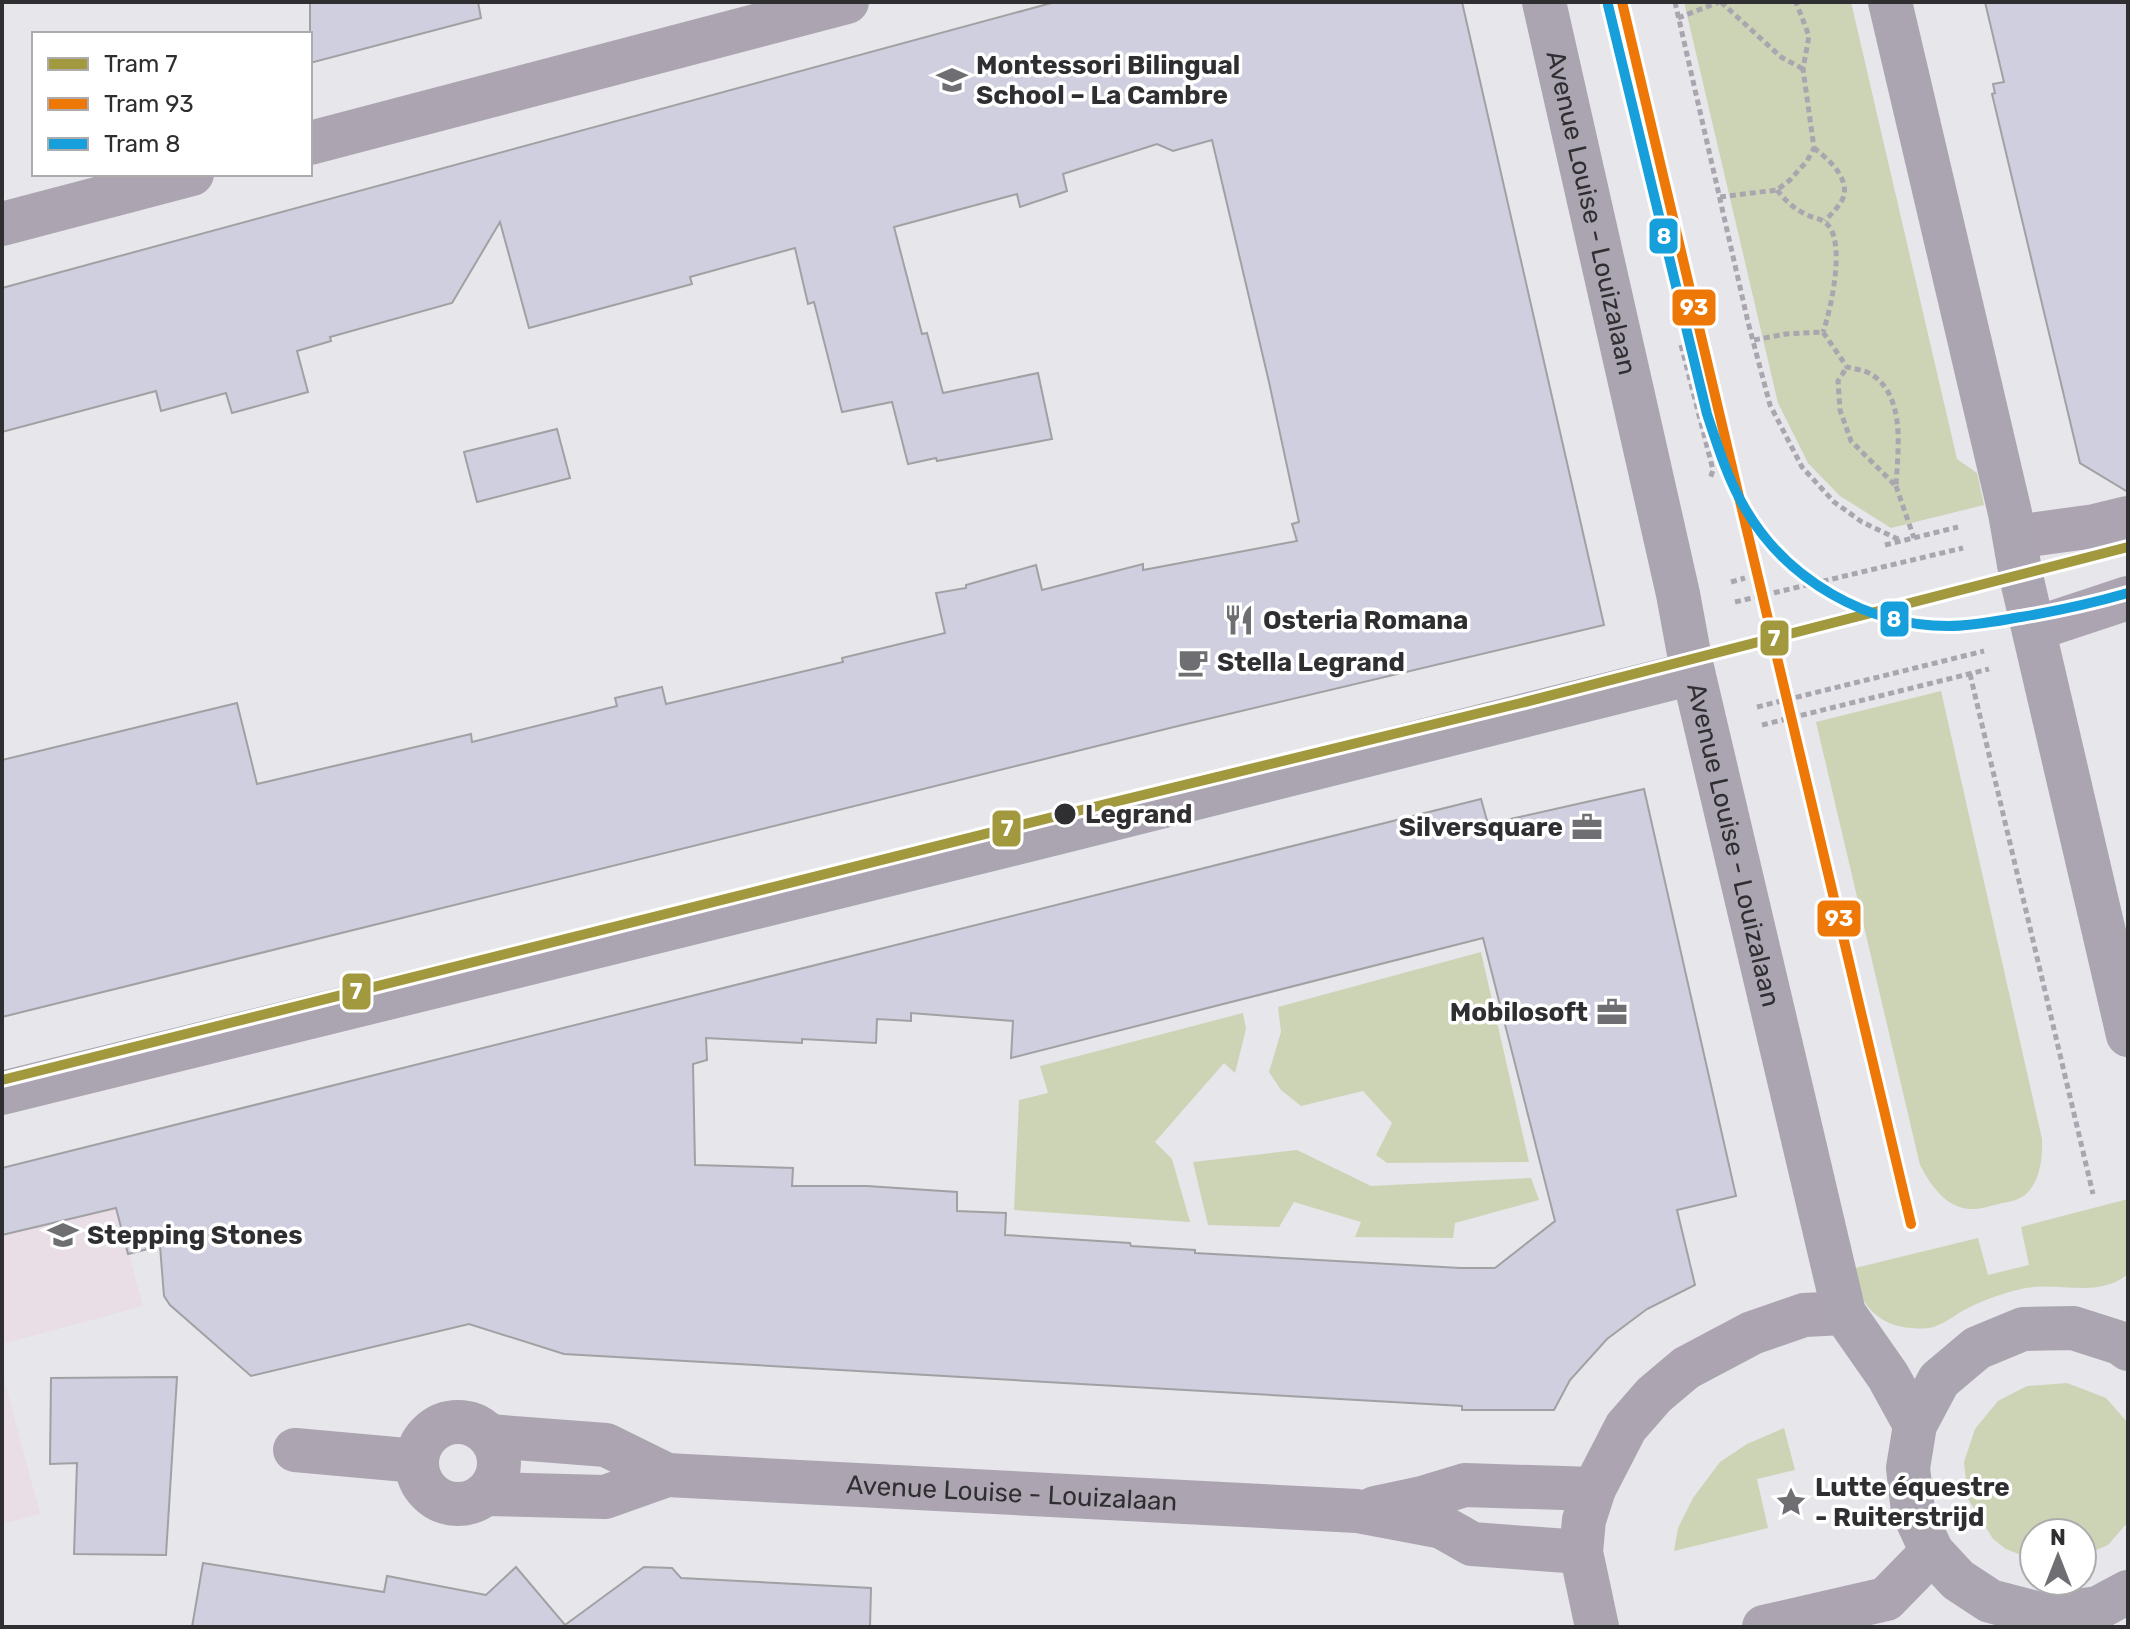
<svg xmlns="http://www.w3.org/2000/svg" width="2130" height="1629" font-family="Rubik,sans-serif">
<rect width="100%" height="100%" fill="#e6e6eb"/>
<g fill="#e9dde6">
<path d="M2 1168 116 1208 143 1306 2 1344Z"/>
<path d="M2 1372 40 1514 2 1524Z"/>
</g>
<g fill="#ccd4b5">
<path d="M1684 2H1851L1957 459 1977 473 1984 505 1891 528 1840 496 1808 463 1778 403Z"/>
<path d="M1941 691 2042 1139C2043 1160 2039 1190 2018 1199 2012 1202 2005 1202 1999 1204 1992 1205 1983 1209 1975 1209 1948 1211 1931 1186 1920 1165L1816 722Z"/>
<path d="M1481 952 1529 1162 1387 1163 1376 1155 1392 1123 1363 1091 1301 1106 1281 1090 1269 1072 1281 1032 1278 1007Z"/>
<path d="M1243 1013 1246 1029 1235 1073 1224 1063 1155 1142 1172 1159 1190 1222 1014 1210 1019 1100 1048 1093 1040 1066Z"/>
<path d="M1297 1150 1371 1186 1531 1178 1539 1200 1455 1223 1453 1238 1355 1237 1361 1222 1294 1202 1279 1227 1208 1225 1193 1162Z"/>
<path d="M2128 1199V1274C2096 1300 2058 1280 2021 1289 2003 1293 1984 1300 1968 1308 1958 1313 1947 1322 1936 1326 1929 1329 1919 1329 1912 1328 1876 1326 1859 1302 1851 1269L1978 1238 1988 1275 2029 1265 2021 1227Z"/>
<path d="M2067 1383 2106 1398 2128 1423V1522L2108 1545 2082 1556V1533H2034V1560L2006 1549 1993 1539 1968 1499 1964 1462 1975 1429 1998 1401 2027 1386Z"/>
<path d="M1784 1428 1795 1470 1757 1479 1768 1528 1674 1551 1678 1528 1693 1498 1720 1462 1747 1444Z"/>
</g>
<g fill="#cfcfdf" stroke="#a1a1a4" stroke-width="2" fill-rule="evenodd">
<path d="M310 2H478L481 18 310 63Z"/>
<path d="M1055 2H1462L1604 625 1178 726 2 1017V760L237 703 257 784 471 734 472 742 617 706 615 698 662 687 666 704 843 662 842 658 945 633 936 593 966 588V585L1036 565 1042 590 1143 564V570L1297 541 1292 524 1299 522 1269 382 1212 140 1173 151 1157 144 1063 174 1067 191 1020 207 1017 194 894 227 922 334 927 333 943 393 1038 373 1052 439 937 461 936 458 908 464 892 402 842 412 814 302 808 304 795 248 690 277 692 284 529 328 500 222 452 303 330 337 331 341 297 351 308 392 232 413 226 393 161 411 156 391 2 432V288Z"/>
<path d="M1985 2H2128V492L2080 463 1992 94 1995 93 1993 84 2004 82Z"/>
<path d="M557 429 570 478 477 502 464 452Z"/>
<path d="M1644 789 1736 1196 1677 1210 1695 1285 1647 1309 1607 1339 1570 1380 1554 1410H1462V1406L564 1354 469 1324 251 1376 170 1305 164 1296 160 1246 128 1254 116 1208 2 1235V1168L1481 799 1488 824ZM1483 938 1555 1221 1495 1268H1460L1195 1253V1250L1131 1246 1130 1243 1005 1235 1006 1213 957 1211V1192L867 1186H792L793 1168 695 1165 693 1064 707 1060 706 1038 802 1043V1039L876 1043 877 1019 911 1021V1013L1013 1021 1011 1058Z"/>
<path d="M177 1377 166 1555 74 1554 77 1463 50 1464 51 1378Z"/>
<path d="M203 1563 384 1592 387 1576 486 1595 516 1567 565 1625 644 1567 672 1568 681 1578 871 1588 870 1627H192Z"/>
</g>
<g fill="none" stroke-linecap="round" stroke-linejoin="round">
<g stroke="#aaa6af" stroke-width="5" stroke-dasharray="6 4" stroke-linecap="butt">
<path d="M1675 2 1748 322 1770 405 1802 467 1834 502 1862 522 1902 541"/>
<path d="M1721 2 1781 57 1803 69"/>
<path d="M1678 18 1719 2"/>
<path d="M1814 148C1827 158 1848 176 1844 195 1842 204 1831 214 1825 221"/>
<path d="M1777 190C1785 200 1793 208 1805 214 1812 218 1821 218 1827 224 1846 242 1831 309 1823 332"/>
<path d="M1720 197 1777 190 1790 180 1807 161 1814 148 1803 69 1809 36 1796 2"/>
<path d="M1754 340 1786 334 1823 332 1847 367C1855 369 1864 370 1871 374 1906 396 1898 449 1896 486L1851 441 1840 410 1838 381 1847 367"/>
<path d="M1681 345 1713 470 1710 479"/>
<path d="M1896 486 1914 538"/>
<path d="M1885 545 1958 527"/>
<path d="M1731 582 1745 578"/>
<path d="M1735 602 1963 548"/>
<path d="M1970 674 2093 1194"/>
<path d="M1757 707 1984 651"/>
<path d="M1762 725 1989 669"/>
</g>
<g stroke="#aca5b1" stroke-width="44">
<path d="M310 143 847 2"/>
<path d="M2 224 192 174"/>
<path d="M2015 537 2095 526 2128 518"/>
<path d="M2034 629 2128 598"/>
<circle cx="458" cy="1463" r="41"/>
<path d="M489 1436 606 1445 667 1475"/>
<path d="M295 1450 417 1461"/>
<path id="s1" d="M486 1494 605 1497 667 1475 1357 1511 1442 1527 1472 1544 1581 1552"/>
<path d="M1375 1508 1422 1498 1465 1485 1594 1489"/>
<path d="M1597 1627 1581 1552 1584 1520 1594 1489 1626 1427 1654 1395 1686 1368 1752 1333 1804 1315 1844 1313"/>
<path d="M1764 1627 1886 1599 1932 1552"/>
</g>
<g stroke="#aaa5b0" stroke-width="44">
<path id="s2" d="M1544 2 1678 594 1690 659 1844 1313 1888 1376 1915 1425"/>
<path d="M1890 2 2010 513 2021 576 2128 1035"/>
<path d="M2 1093 1069 830 1693 673"/>
<path d="M2128 1349 2120 1343 2073 1328 2023 1329 1977 1348 1939 1380 1915 1425 1908 1468 1913 1511 1932 1552 1958 1580 1990 1601 2044 1615 2098 1608 2128 1592"/>
</g>
<g stroke="#fff" stroke-width="16">
<path id="tram-1" d="M2 1080 1065 814 1521 703 2128 547"/>
</g>
<g stroke="#fff" stroke-width="16">
<path id="tram-2" d="M1622 2 1911 1224"/>
</g>
<g stroke="#fff" stroke-width="16">
<path id="tram-3" d="M1608 5 1707 414C1718 447 1728 480 1746 510 1787 580 1867 626 1948 626 1973 626 1997 621 2021 617 2057 611 2093 603 2128 593"/>
</g>
<use href="#tram-1" stroke="#a2993f" stroke-width="10"/>
<use href="#tram-2" stroke="#ed7807" stroke-width="10"/>
<use href="#tram-3" stroke="#169fdb" stroke-width="10"/>
</g>
<defs>
<g id="school-bare" transform="scale(2.4)"><path d="M0-5L7-2L0 1L-7-2ZM-4 1L0 2.5L4 1V4Q0 6-4 4Z" fill="#6f6f73" stroke="#fff" stroke-width="2.5" paint-order="stroke"/></g>
<g id="restaurant-bare" transform="scale(2.4)"><path d="M-5-6h1v4h1v-4h1v4h1v-4h1v5L-1.5 .5V6h-2V.5L-5-1ZM5-6V6H3V1.5H1.5Q1.5-4 5-6Z" fill="#6f6f73" stroke="#fff" stroke-width="2.5" paint-order="stroke"/></g>
<g id="cafe-bare" transform="scale(2.4)"><path d="M-5.5-4.5H6V0H3Q3 3.5 0 3.5H-2.5Q-5.5 3.5-5.5 0ZM3-3.2v2h1.7v-2ZM-6 4.5H4V6H-6Z" fill="#6f6f73" stroke="#fff" stroke-width="2.5" paint-order="stroke"/></g>
<g id="office-bare" transform="scale(2.4)"><path d="M-6-3h4V-5.5h4V-3h4V5H-6ZM-1-4.5V-3h2v-1.5ZM-6 0V1H6V0Z" fill="#6f6f73" stroke="#fff" stroke-width="2.5" paint-order="stroke"/></g>
<g id="sight-bare" transform="scale(2.4)"><path d="M0-6L1.8-2.2L6-1.7L2.9 1.2L3.7 5.4L0 3.3L-3.7 5.4L-2.9 1.2L-6-1.7L-1.8-2.2Z" fill="#6f6f73" stroke="#fff" stroke-width="2.5" paint-order="stroke"/></g>
</defs>
<g fill-rule="evenodd">
<use href="#school-bare" x="952" y="80"/>
<use href="#restaurant-bare" x="1239" y="620"/>
<use href="#cafe-bare" x="1193" y="662"/>
<use href="#office-bare" x="1587" y="827"/>
<use href="#office-bare" x="1612" y="1012"/>
<use href="#school-bare" x="63" y="1235"/>
<use href="#sight-bare" x="1791" y="1502"/>
</g>
<circle fill="#2f2f32" stroke="#fff" stroke-width="3" cx="1065" cy="814" r="12"/>
<g text-anchor="middle" stroke-width="7" stroke-linejoin="round" paint-order="stroke">
<g font-size="26" font-weight="bold" fill="#2f2f32" stroke="#fff" text-anchor="start">
<text x="976" y="74">Montessori Bilingual<tspan x="976" dy="30">School – La Cambre</tspan></text>
<text x="1263" y="629">Osteria Romana</text>
<text x="1217" y="671">Stella Legrand</text>
<text x="1563" y="836" text-anchor="end">Silversquare</text>
<text x="1588" y="1021" text-anchor="end">Mobilosoft</text>
<text x="87" y="1244">Stepping Stones</text>
<text x="1815" y="1496">Lutte équestre<tspan x="1815" dy="30">- Ruiterstrijd</tspan></text>
</g>
<g font-size="26" fill="#2f2f32" stroke="#fff">
<text dy="9" stroke="none"><textPath href="#s2" startOffset="216">Avenue Louise - Louizalaan</textPath></text>
<text dy="9" stroke="none"><textPath href="#s2" startOffset="864">Avenue Louise - Louizalaan</textPath></text>
<text dy="9" stroke="none"><textPath href="#s1" startOffset="530">Avenue Louise - Louizalaan</textPath></text>
</g>
<g font-size="26" font-weight="bold" fill="#2f2f32" stroke="#fff" text-anchor="start">
<text x="1085" y="823">Legrand</text>
</g>
</g>
<g stroke="#fff" stroke-width="3">
<rect x="1648" y="217" width="31" height="38" rx="8" fill="#169fdb"/>
<rect x="1671" y="288" width="46" height="39" rx="8" fill="#ed7807"/>
<rect x="1879" y="600" width="31" height="38" rx="8" fill="#169fdb"/>
<rect x="1759" y="619" width="31" height="38" rx="8" fill="#a2993f"/>
<rect x="991" y="809" width="31" height="39" rx="8" fill="#a2993f"/>
<rect x="1816" y="899" width="46" height="39" rx="8" fill="#ed7807"/>
<rect x="341" y="972" width="31" height="39" rx="8" fill="#a2993f"/>
</g>
<g font-size="22" text-anchor="middle" font-weight="bold" fill="#fff">
<text x="1664" y="244">8</text>
<text x="1694" y="315">93</text>
<text x="1894" y="627">8</text>
<text x="1774" y="646">7</text>
<text x="1007" y="836">7</text>
<text x="1839" y="926">93</text>
<text x="356" y="999">7</text>
</g>
<rect width="2130" height="1629" fill="none" stroke="#2f2f32" stroke-width="8"/>
<rect x="32" y="32" width="280" height="144" fill="#ffffff" stroke="#acacad" stroke-width="2"/>
<rect x="48" y="58" width="40" height="12" fill="#a2993f" stroke="#acacad" stroke-width="2"/>
<text x="104" y="72" font-size="24" fill="#2f2f32">Tram 7</text>
<rect x="48" y="98" width="40" height="12" fill="#ed7807" stroke="#acacad" stroke-width="2"/>
<text x="104" y="112" font-size="24" fill="#2f2f32">Tram 93</text>
<rect x="48" y="138" width="40" height="12" fill="#169fdb" stroke="#acacad" stroke-width="2"/>
<text x="104" y="152" font-size="24" fill="#2f2f32">Tram 8</text>
<g transform="translate(2058 1557)"><circle r="38" fill="#ffffff" stroke="#acacad" stroke-width="2"/>
<path d="M0-6L14 30L0 20L-14 30Z" fill="#6f6f73"/>
<text y="-12" font-size="22" font-weight="bold" text-anchor="middle" fill="#2f2f32">N</text>
</g>
</svg>
